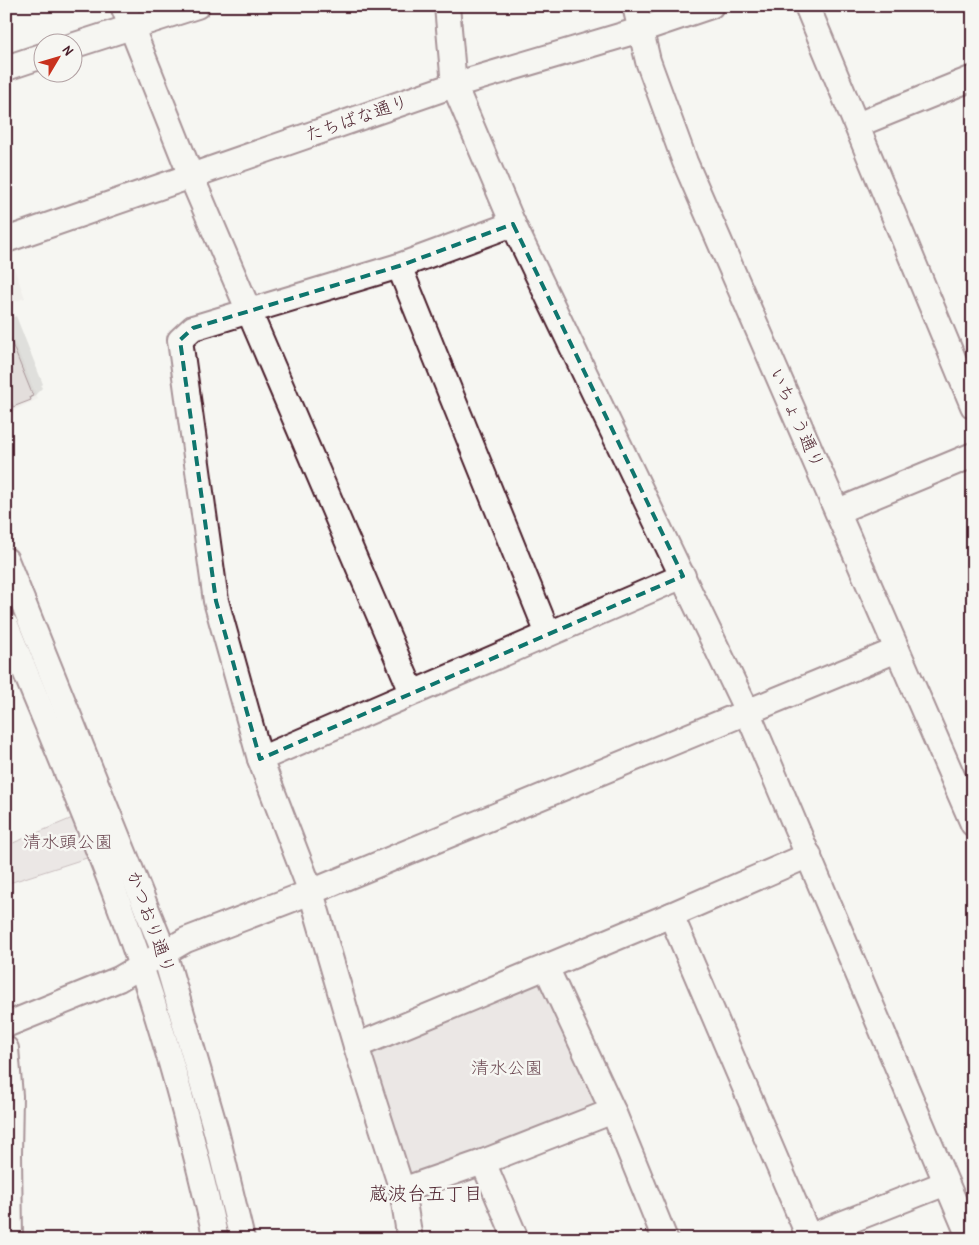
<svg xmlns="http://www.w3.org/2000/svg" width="979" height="1245" font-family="'Patrick Hand','Klee One',sans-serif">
<rect width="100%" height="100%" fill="#f6f6f2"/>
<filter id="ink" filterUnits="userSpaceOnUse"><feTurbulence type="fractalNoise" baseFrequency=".02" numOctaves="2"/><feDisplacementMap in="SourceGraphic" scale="10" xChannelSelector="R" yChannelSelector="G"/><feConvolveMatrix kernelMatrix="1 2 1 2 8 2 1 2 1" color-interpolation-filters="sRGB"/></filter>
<g filter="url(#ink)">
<g fill="#e9e6e3">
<path d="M11 260 25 298 6 304V261Z"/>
<path d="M6 321 38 399 6 414Z"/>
</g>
<g fill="#ddd6d5" stroke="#947a80">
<path d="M82 814 99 854 6 884V846Z"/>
<path d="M546 967 613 1111 402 1190 356 1046Z"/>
</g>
<path fill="#0003" d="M16 316 43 384 41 386 42 388 31 399 9 393 6 394V320Z"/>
<path fill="#ccc1c0" stroke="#4a1f2b" d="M6 329 33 396 30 397 31 400 13 407 8 395 6 396Z"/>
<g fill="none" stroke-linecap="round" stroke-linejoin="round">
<g stroke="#4a1f2b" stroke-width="28">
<g id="minor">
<path d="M123 6 191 176 412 692"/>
<path d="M447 6 454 85 463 106 513 224 747 711 970 1239"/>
<path d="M635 6 648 61 685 162 973 824"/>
<path d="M807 6 973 406"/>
<path d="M72 46 197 6"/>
<path d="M6 68 42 56"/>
<path d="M857 125 973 78"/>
<path d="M6 240 454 85 640 30 711 6"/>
<path d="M399 266 548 634"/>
<path d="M838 511 973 455"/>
<path d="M6 560 164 952 216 1131 242 1239"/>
<path d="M6 625C52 738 102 851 141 966 171 1055 195 1147 216 1239"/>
<path d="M260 759 683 576"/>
<path d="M671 915 809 1237"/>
<path d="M546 967 613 1111 665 1239"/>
<path d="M6 1025 119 979 186 940 311 892 897 650"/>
<path d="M356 1046 671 915 809 855"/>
<path d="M6 1049 10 1096 9 1154 10 1239"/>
<path d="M483 1162 516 1239"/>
<path d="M402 1190 483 1162 613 1111"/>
<path d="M410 1239 402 1190 356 1046 311 892 260 759 216 601 180 340 193 328 399 266 513 224"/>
<path d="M803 1239 946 1183"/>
</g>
</g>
<use href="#minor" stroke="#f6f6f2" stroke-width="24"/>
</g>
</g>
<path d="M0 0H979V1245H0ZM513 224 683 576 260 759 216 601 180 340 193 328 399 266Z" fill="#f6f6f2" fill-opacity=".55" fill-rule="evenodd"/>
<path fill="none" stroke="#0f766e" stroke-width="4" stroke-dasharray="10 6" stroke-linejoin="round" d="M513 224 683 576 260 759 216 601 180 340 193 328 399 266Z"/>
<g text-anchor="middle" stroke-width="5" stroke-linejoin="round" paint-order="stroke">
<g font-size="18" fill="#4a1f2b" stroke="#f6f6f2">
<text transform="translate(357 118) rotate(-19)" y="6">たちばな通り</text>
<text transform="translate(797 418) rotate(66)" y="6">いちょう通り</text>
<text transform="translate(151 922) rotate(70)" y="6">かつおり通り</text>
</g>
<g font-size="18" fill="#6f4d56" stroke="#f6f6f2">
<text x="68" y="848">清水頭公園</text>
<text x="507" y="1074">清水公園</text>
</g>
<g font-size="19" fill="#4a1f2b" stroke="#f6f6f2">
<text x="426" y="1200">蔵波台五丁目</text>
</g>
</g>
<rect width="979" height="1245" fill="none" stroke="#f6f6f2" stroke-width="25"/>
<rect x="12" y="12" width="954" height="1220" fill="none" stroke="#4a1f2b" stroke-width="2" filter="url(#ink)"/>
<g transform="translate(58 58) rotate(52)"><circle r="24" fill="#f6f6f2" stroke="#b1a0a2"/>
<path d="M0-4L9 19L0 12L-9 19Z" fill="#c8321e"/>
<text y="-8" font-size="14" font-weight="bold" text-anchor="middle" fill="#4a1f2b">N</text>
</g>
</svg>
